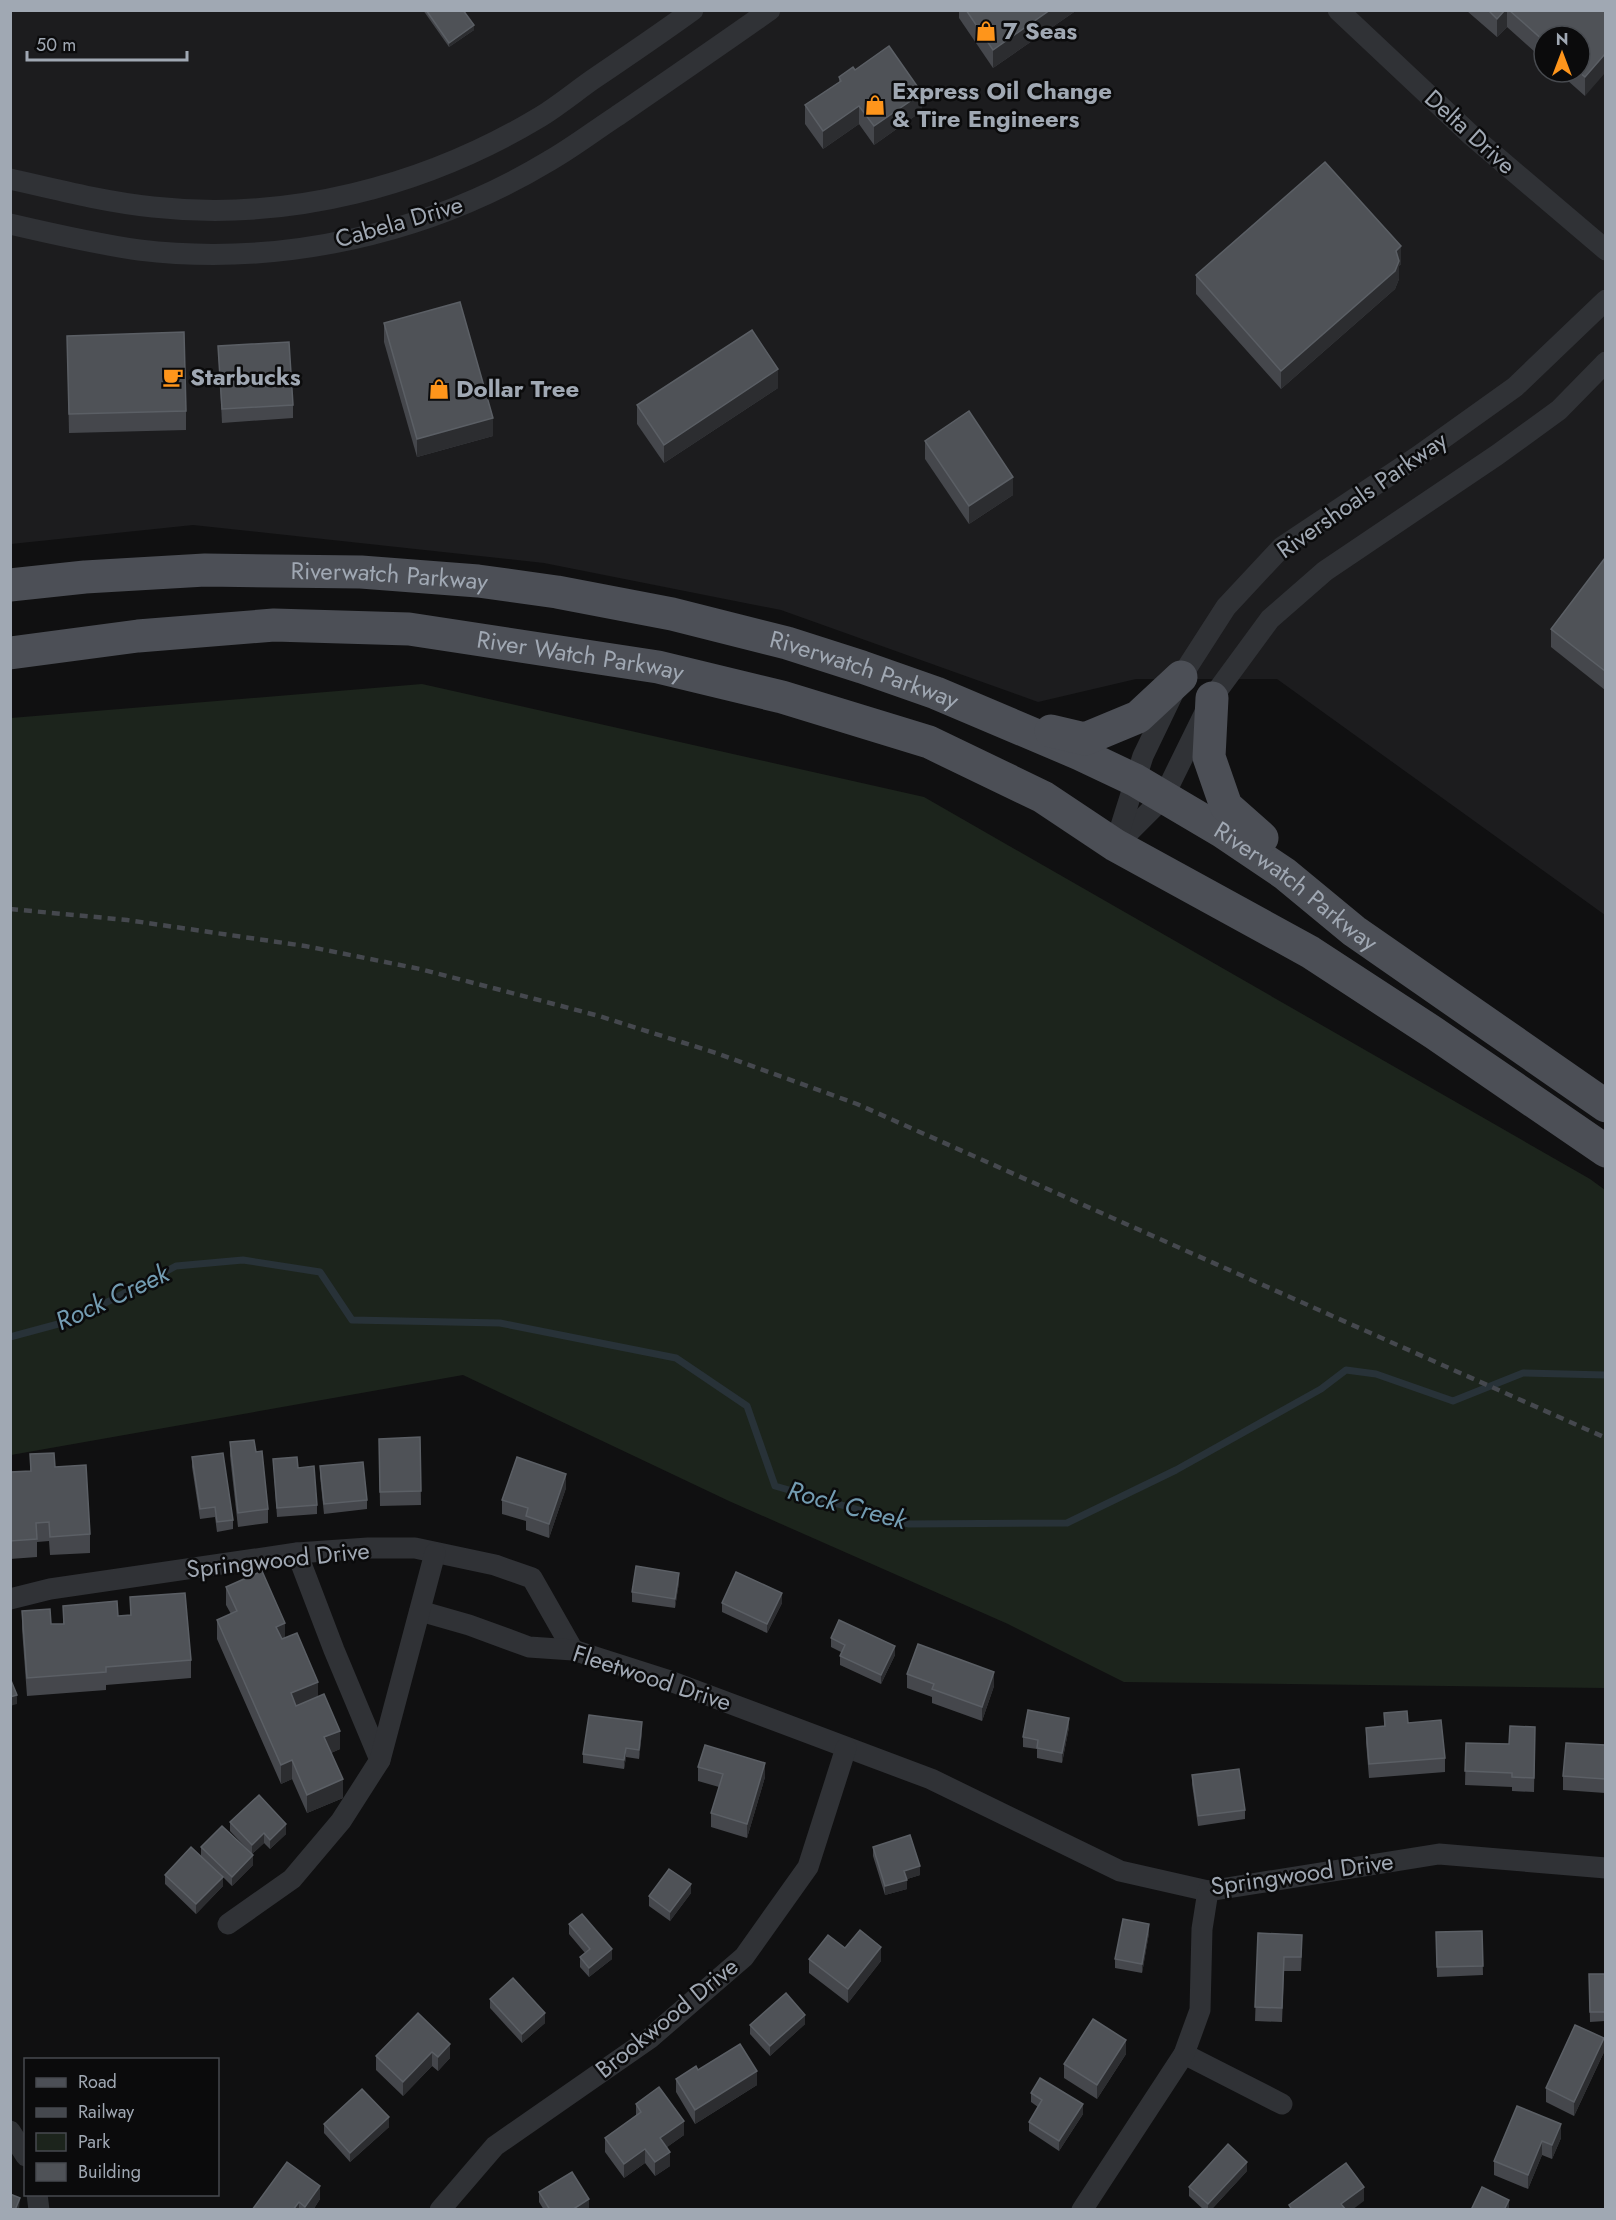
<svg xmlns="http://www.w3.org/2000/svg" width="1616" height="2220" font-family="Jost,sans-serif">
<rect width="100%" height="100%" fill="#101011"/>
<path fill="#1c1c1e" fill-rule="evenodd" d="M11 11H1605V915L1277 679H1136L1038 702 781 610 544 563 193 525 11 544ZM1544 36H1580V72H1544Z"/>
<path fill="#1c241c" d="M422 684 924 797 1590 1179 1605 1190V1688L1124 1682 1008 1624 729 1501 463 1375 11 1455V718Z"/>
<g fill="none" stroke-linecap="round" stroke-linejoin="round">
<path stroke="#283238" stroke-width="7" d="M10 1337 73 1320 176 1266 243 1260 320 1272 352 1320 500 1323 676 1358 747 1406 775 1486 908 1524 1067 1523 1176 1470 1321 1389 1346 1370 1376 1374 1453 1401 1523 1373 1606 1375"/>
<g stroke="#303236" stroke-width="21">
<path d="M1338 10 1472 136 1606 250"/>
<path d="M10 179C58 190 105 202 153 207 288 222 425 186 540 117 558 106 575 92 592 80 626 57 660 34 693 10"/>
<path d="M10 224C53 234 96 244 139 250 280 267 428 234 549 161 572 148 594 131 617 116 668 81 719 46 770 10"/>
<path d="M1118 843 1163 798 1212 698 1270 619 1325 571 1497 455 1559 410 1606 362"/>
<path d="M1115 845 1143 756 1181 677 1226 607 1282 547 1417 457 1515 387 1606 300"/>
<path d="M297 1553 334 1650 380 1760"/>
<path d="M10 1599 50 1589 297 1553 368 1548H415L495 1565 532 1578 573 1650"/>
<path d="M420 1611 469 1625 529 1647 573 1650 670 1681 931 1779 1120 1871 1208 1891 1439 1854 1606 1868"/>
<path d="M228 1924 292 1879 341 1821 380 1760 435 1553"/>
<path d="M1184 2054 1282 2104"/>
<path d="M10 2131 26 2156"/>
<path d="M37 2194 39 2210"/>
<path d="M440 2210 495 2146 649 2039 744 1957 808 1867 846 1748"/>
<path d="M1082 2210 1184 2054 1200 2010 1202 1929 1208 1891"/>
</g>
<g stroke="#4c4f56" stroke-width="33">
<path id="s1" d="M10 585 85 577 205 570 361 572 478 581 557 592 672 614 787 643 862 667 936 693 1080 754 1135 780 1223 832 1285 874 1354 931 1606 1106"/>
<path id="s2" d="M10 653 138 636 274 625 409 629 658 667 782 697 929 742 1043 797 1115 845 1310 952 1434 1033 1606 1151"/>
<path d="M1212 698 1209 757 1226 806 1262 838"/>
<path d="M1051 731 1085 739 1138 717 1181 677"/>
</g>
<path stroke="#45484e" stroke-width="4.5" stroke-dasharray="8 6" stroke-linecap="butt" d="M10 909 127 920 305 946 420 969 535 999 599 1016 716 1053 857 1104 1606 1438"/>
</g>
<g fill="#45474c">
<path d="M423 10H463L474 30 449 47Z"/>
<path d="M959 10H1077L993 68 959 18Z"/>
<path d="M1605 10 1585 96 1558 72H1580L1544 36V60L1507 27 1497 37 1467 11Z"/>
<path d="M855 70 922 111 874 145 859 124 823 149 805 124V105L839 82V77Z"/>
<path d="M1401 264 1399 266V279L1395 289 1281 389 1196 294V275Z"/>
<path d="M384 323 493 436 417 457 384 342Z"/>
<path d="M67 336 186 411V430L69 433Z"/>
<path d="M218 346 293 405V418L222 423Z"/>
<path d="M778 388 664 463 637 424V405Z"/>
<path d="M925 441 1013 495 969 524 925 459Z"/>
<path d="M1605 558V690L1551 647V629Z"/>
<path d="M420 1437 421 1505 380 1506 379 1452Z"/>
<path d="M230 1442 256 1452 268 1509V1523L238 1527 230 1456Z"/>
<path d="M30 1454 55 1467 90 1534V1553L50 1555 49 1541 37 1542V1557L10 1559V1472L30 1471Z"/>
<path d="M192 1457 233 1520V1529L217 1532 215 1517 200 1519 192 1467Z"/>
<path d="M273 1459 298 1468 317 1505V1514L277 1517Z"/>
<path d="M320 1466 367 1500V1509L324 1514 320 1476Z"/>
<path d="M566 1488 549 1538 526 1530V1521L502 1514V1500Z"/>
<path d="M679 1582 675 1608 632 1602V1592Z"/>
<path d="M226 1587 285 1637 318 1696 340 1749 331 1753 343 1798 307 1813 292 1779 281 1784 217 1639V1620L231 1614 226 1605Z"/>
<path d="M130 1597 191 1660V1678L106 1685V1690L27 1696 22 1629V1611L51 1624H63V1606L118 1616 130 1615Z"/>
<path d="M722 1603H782L767 1633 722 1612Z"/>
<path d="M831 1638 895 1655 881 1684 840 1665V1656L841 1652 831 1647Z"/>
<path d="M907 1674 994 1686 982 1721 932 1703V1697L907 1688Z"/>
<path d="M1384 1713 1445 1758V1772L1369 1778 1366 1742V1728L1384 1726Z"/>
<path d="M1069 1727 1062 1763 1037 1758V1749L1023 1747V1737Z"/>
<path d="M642 1732 639 1759 626 1757 624 1769 583 1763V1754Z"/>
<path d="M1535 1741 1534 1792 1512 1791V1787L1465 1785 1466 1743 1509 1744Z"/>
<path d="M1605 1745V1793L1563 1790V1776Z"/>
<path d="M698 1767 765 1777 747 1838 711 1827V1813L719 1787 698 1781Z"/>
<path d="M1192 1775 1245 1810V1819L1198 1826 1192 1784Z"/>
<path d="M230 1822 286 1834 270 1849 264 1843 252 1854 230 1831Z"/>
<path d="M201 1847 253 1865 232 1886 223 1877V1886L196 1914 165 1884V1875L201 1856Z"/>
<path d="M873 1847 920 1875 907 1879V1889L885 1895 873 1856Z"/>
<path d="M691 1893 670 1921 649 1906V1896Z"/>
<path d="M569 1924 612 1959 589 1977 580 1967V1957L585 1953 569 1934Z"/>
<path d="M1482 1931 1483 1975 1437 1977 1436 1932Z"/>
<path d="M1149 1933 1142 1973 1115 1968V1959Z"/>
<path d="M1258 1933 1302 1949 1301 1971H1284L1282 2022 1255 2021Z"/>
<path d="M845 1948 881 1961 848 2003 809 1973V1959Z"/>
<path d="M1589 1974H1605V2021L1590 2022Z"/>
<path d="M490 1999 545 2023 522 2043 490 2008Z"/>
<path d="M418 2013 450 2058 438 2071 432 2066 403 2096 376 2070V2056Z"/>
<path d="M805 2024 770 2056 750 2034V2025Z"/>
<path d="M1604 2052 1574 2116 1546 2102V2088Z"/>
<path d="M1126 2054 1097 2099 1064 2078V2064Z"/>
<path d="M698 2070 757 2085 695 2124 676 2092V2079Z"/>
<path d="M1031 2093 1083 2114 1059 2151 1029 2131V2122L1038 2107 1031 2102Z"/>
<path d="M636 2104 684 2135 667 2147 670 2166 655 2176 645 2163 624 2178 605 2152V2138L636 2116Z"/>
<path d="M1517 2106 1561 2138 1552 2159 1542 2155 1528 2189 1494 2175V2161Z"/>
<path d="M324 2124 389 2127 350 2162 324 2133Z"/>
<path d="M287 2162 320 2199 313 2210H252Z"/>
<path d="M1247 2171 1211 2210H1204L1189 2196V2187Z"/>
<path d="M539 2192 589 2209 587 2210H544L539 2202Z"/>
</g>
<g fill="#2c2d30">
<path d="M1050 10H1077L993 68V50Z"/>
<path d="M1505 10H1507V27L1497 37V19Z"/>
<path d="M474 25V30L449 47V43Z"/>
<path d="M1605 54V73L1585 96V77Z"/>
<path d="M922 93V111L874 145V126Z"/>
<path d="M859 106V124L823 149V131Z"/>
<path d="M1401 246V264L1399 266V279L1395 289 1281 389V371Z"/>
<path d="M778 369V388L664 463V445Z"/>
<path d="M493 418V436L417 457V439Z"/>
<path d="M1013 477V495L969 524V506Z"/>
<path d="M566 1474V1488L549 1538V1524Z"/>
<path d="M679 1573V1582L675 1608V1599Z"/>
<path d="M782 1593V1603L767 1633V1624Z"/>
<path d="M285 1623V1641L276 1645V1627Z"/>
<path d="M895 1646V1655L881 1684V1675Z"/>
<path d="M994 1672V1686L982 1721V1707Z"/>
<path d="M318 1682V1700L291 1712V1693Z"/>
<path d="M17 1695V1704L10 1706V1697Z"/>
<path d="M1069 1718V1727L1062 1763V1753Z"/>
<path d="M642 1722V1732L639 1759V1750Z"/>
<path d="M340 1731V1749L324 1756V1737Z"/>
<path d="M626 1748V1757L624 1769V1760Z"/>
<path d="M292 1760V1779L281 1784V1765Z"/>
<path d="M765 1763V1777L747 1838V1824Z"/>
<path d="M343 1779V1798L307 1813V1795Z"/>
<path d="M286 1824V1834L270 1849V1840Z"/>
<path d="M264 1833V1843L252 1854V1845Z"/>
<path d="M253 1855V1865L232 1886V1877Z"/>
<path d="M920 1866V1875L904 1880V1871Z"/>
<path d="M223 1877V1886L196 1914V1904Z"/>
<path d="M907 1880V1889L885 1895V1886Z"/>
<path d="M691 1884V1893L670 1921V1912Z"/>
<path d="M1149 1924V1933L1142 1973V1964Z"/>
<path d="M881 1947V1961L848 2003V1989Z"/>
<path d="M612 1949V1959L589 1977V1968Z"/>
<path d="M545 2013V2023L522 2043V2034Z"/>
<path d="M805 2015V2024L770 2056V2046Z"/>
<path d="M1604 2038V2052L1574 2116V2102Z"/>
<path d="M1126 2040V2054L1097 2099V2085Z"/>
<path d="M450 2044V2058L438 2071V2057Z"/>
<path d="M432 2052V2066L403 2096V2082Z"/>
<path d="M757 2071V2085L695 2124V2110Z"/>
<path d="M1083 2104V2114L1059 2151V2141Z"/>
<path d="M389 2117V2127L350 2162V2153Z"/>
<path d="M684 2121V2135L660 2152V2138Z"/>
<path d="M1561 2124V2138L1552 2159V2145Z"/>
<path d="M1542 2141V2155L1528 2189V2175Z"/>
<path d="M645 2149V2163L624 2178V2164Z"/>
<path d="M670 2152V2166L655 2176V2162Z"/>
<path d="M1247 2162V2171L1211 2210H1208V2204Z"/>
<path d="M320 2186V2199L313 2210H305V2207Z"/>
<path d="M1364 2187V2201L1352 2210H1341V2204Z"/>
<path d="M20 2198 19 2210H15Z"/>
<path d="M589 2199V2209L587 2210H572Z"/>
<path d="M1509 2200V2210H1504Z"/>
<path d="M299 2202V2210H293Z"/>
</g>
<g fill="#4f5257" stroke="#5b5f65" stroke-width="1.5">
<path d="M426 10H463L474 25 449 43Z"/>
<path d="M966 10H1050L993 50Z"/>
<path d="M1488 10H1505L1497 19Z"/>
<path d="M1509 10H1605V54L1585 77 1579 72H1580V36H1544V41Z"/>
<path d="M889 46 922 93 874 126 859 106 823 131 805 105 841 81 839 77 853 67 855 70Z"/>
<path d="M1325 162 1401 246 1396 251 1399 261 1395 271 1281 371 1196 275Z"/>
<path d="M460 302 493 418 417 439 384 323Z"/>
<path d="M752 330 778 369 664 445 637 405Z"/>
<path d="M184 332 186 411 69 414 67 336Z"/>
<path d="M289 342 293 405 222 409 218 346Z"/>
<path d="M969 411 1013 477 969 506 925 441Z"/>
<path d="M1605 558V671L1551 629Z"/>
<path d="M420 1437 421 1491 380 1492 379 1439Z"/>
<path d="M254 1440 256 1452 262 1451 268 1509 238 1513 230 1442Z"/>
<path d="M54 1453 55 1467 86 1465 90 1534 50 1537 49 1522 36 1523 37 1539 10 1541V1472L31 1471 30 1454Z"/>
<path d="M223 1453 233 1520 217 1522 215 1507 200 1509 192 1457Z"/>
<path d="M297 1457 298 1468 314 1466 317 1505 277 1508 273 1459Z"/>
<path d="M517 1457 566 1474 549 1524 526 1516 528 1508 502 1500Z"/>
<path d="M363 1462 367 1500 324 1504 320 1466Z"/>
<path d="M636 1566 679 1573 675 1599 632 1592Z"/>
<path d="M262 1571 285 1623 276 1627 282 1639 297 1633 318 1682 291 1693 296 1706 324 1694 340 1731 324 1737 343 1779 307 1795 292 1760 281 1765 217 1620 237 1611 226 1587Z"/>
<path d="M736 1572 782 1593 767 1624 722 1603Z"/>
<path d="M185 1593 191 1660 106 1667V1672L27 1678 22 1611 50 1609 51 1624H64L63 1606 117 1601 118 1616 131 1615 130 1597Z"/>
<path d="M839 1620 895 1646 881 1675 840 1656 845 1645 831 1638Z"/>
<path d="M918 1644 994 1672 982 1707 932 1689 934 1684 907 1674Z"/>
<path d="M10 1678 17 1695 10 1697Z"/>
<path d="M1028 1710 1069 1718 1062 1753 1037 1748 1038 1740 1023 1737Z"/>
<path d="M1407 1711 1408 1723 1441 1720 1445 1758 1369 1764 1366 1728 1385 1726 1384 1713Z"/>
<path d="M589 1715 642 1722 639 1750 626 1748 624 1760 583 1754Z"/>
<path d="M1510 1726 1535 1727 1534 1778 1512 1777V1773L1465 1771 1466 1743 1509 1744Z"/>
<path d="M1566 1743 1605 1745V1779L1563 1776Z"/>
<path d="M705 1745 765 1763 747 1824 711 1813 723 1774 698 1767Z"/>
<path d="M1239 1769 1245 1810 1198 1816 1192 1775Z"/>
<path d="M259 1795 286 1824 270 1840 264 1833 252 1845 230 1822Z"/>
<path d="M222 1826 253 1855 232 1877 201 1847Z"/>
<path d="M910 1835 920 1866 904 1871 907 1880 885 1886 873 1847Z"/>
<path d="M191 1847 223 1877 196 1904 165 1875Z"/>
<path d="M669 1869 691 1884 670 1912 649 1896Z"/>
<path d="M582 1914 612 1949 589 1968 580 1957 590 1949 569 1924Z"/>
<path d="M1123 1919 1149 1924 1142 1964 1115 1959Z"/>
<path d="M860 1930 881 1947 848 1989 809 1959 828 1935 845 1948Z"/>
<path d="M1482 1931 1483 1966 1437 1967 1436 1932Z"/>
<path d="M1258 1933 1302 1935 1301 1957H1284L1282 2008 1255 2007Z"/>
<path d="M1589 1974H1605V2012H1590Z"/>
<path d="M513 1978 545 2013 522 2034 490 1999Z"/>
<path d="M786 1993 805 2015 770 2046 750 2025Z"/>
<path d="M418 2013 450 2044 438 2057 432 2052 403 2082 376 2056Z"/>
<path d="M1093 2019 1126 2040 1097 2085 1064 2064Z"/>
<path d="M1575 2025 1604 2038 1574 2102 1546 2088Z"/>
<path d="M740 2044 757 2071 695 2110 676 2079 696 2066 698 2070Z"/>
<path d="M1040 2078 1083 2104 1059 2141 1029 2122 1042 2100 1031 2093Z"/>
<path d="M659 2087 684 2121 660 2138 670 2152 655 2162 645 2149 624 2164 605 2138 641 2112 636 2104Z"/>
<path d="M362 2089 389 2117 350 2153 324 2124Z"/>
<path d="M1517 2106 1561 2124 1552 2145 1542 2141 1528 2175 1494 2161Z"/>
<path d="M1228 2144 1247 2162 1208 2204 1189 2187Z"/>
<path d="M287 2162 320 2186 305 2207 299 2202 293 2210H252Z"/>
<path d="M1346 2163 1364 2187 1341 2204 1346 2210H1292L1289 2205Z"/>
<path d="M572 2172 589 2199 572 2210H550L539 2192Z"/>
<path d="M1482 2187 1509 2200 1504 2210H1471Z"/>
<path d="M10 2194 20 2198 15 2210H10Z"/>
</g>
<defs>
<g id="shop-bare" transform="scale(1.62)"><path d="M-5-2.5h2.3a2.7 3.5 0 0 1 5.4 0H5L5.5 6h-11ZM-1.5-2.5h3a1.5 2.3 0 0 0-3 0Z" fill="#fe951b" stroke="#0b0b0c" stroke-width="2.5" paint-order="stroke"/></g>
<g id="cafe-bare" transform="scale(1.62)"><path d="M-5.5-4.5H6V0H3Q3 3.5 0 3.5H-2.5Q-5.5 3.5-5.5 0ZM3-3.2v2h1.7v-2ZM-6 4.5H4V6H-6Z" fill="#fe951b" stroke="#0b0b0c" stroke-width="2.5" paint-order="stroke"/></g>
</defs>
<g fill-rule="evenodd">
<use href="#shop-bare" x="986" y="31"/>
<use href="#shop-bare" x="875" y="105"/>
<use href="#cafe-bare" x="173" y="377"/>
<use href="#shop-bare" x="439" y="389"/>
</g>
<g text-anchor="middle" stroke-width="5" stroke-linejoin="round" paint-order="stroke">
<g font-size="24" font-weight="bold" fill="#a0a8b3" stroke="#0b0b0c" text-anchor="start">
<text x="1003" y="39">7 Seas</text>
<text x="892" y="99">Express Oil Change<tspan x="892" dy="28">&amp; Tire Engineers</tspan></text>
<text x="190" y="385">Starbucks</text>
<text x="456" y="397">Dollar Tree</text>
</g>
<g font-size="24" fill="#a0a8b3" stroke="#0b0b0c">
<text transform="translate(1470 132) rotate(42)" y="8">Delta Drive</text>
<text transform="translate(399 222) rotate(-16)" y="8">Cabela Drive</text>
<text transform="translate(1362 495) rotate(-35)" y="8">Rivershoals Parkway</text>
<text dy="8" stroke="none"><textPath href="#s1" startOffset="380">Riverwatch Parkway</textPath></text>
<text dy="8" stroke="none"><textPath href="#s2" startOffset="574">River Watch Parkway</textPath></text>
<text dy="8" stroke="none"><textPath href="#s1" startOffset="866">Riverwatch Parkway</textPath></text>
<text dy="8" stroke="none"><textPath href="#s1" startOffset="1352">Riverwatch Parkway</textPath></text>
<text transform="translate(278 1560) rotate(-6)" y="8">Springwood Drive</text>
<text transform="translate(652 1678) rotate(18)" y="8">Fleetwood Drive</text>
<text transform="translate(1302 1874) rotate(-8)" y="8">Springwood Drive</text>
<text transform="translate(667 2018) rotate(-39)" y="8">Brookwood Drive</text>
</g>
<g font-size="26" font-style="italic" fill="#739cb2" stroke="#0b0b0c">
<text transform="translate(112 1297) rotate(-25)" y="9">Rock Creek</text>
<text transform="translate(847 1505) rotate(15)" y="9">Rock Creek</text>
</g>
</g>
<rect width="1616" height="2220" fill="none" stroke="#a0a8b3" stroke-width="24"/>
<rect x="24" y="2058" width="195" height="138" fill="#0b0b0c" stroke="#474a4f" stroke-width="1.5"/>
<rect x="36" y="2078" width="30" height="9" fill="#4c4f56" stroke="#474a4f" stroke-width="1.5"/>
<text x="78" y="2088" font-size="18" fill="#a0a8b3">Road</text>
<rect x="36" y="2108" width="30" height="9" fill="#45484e" stroke="#474a4f" stroke-width="1.5"/>
<text x="78" y="2118" font-size="18" fill="#a0a8b3">Railway</text>
<rect x="36" y="2133" width="30" height="18" fill="#1c241c" stroke="#474a4f" stroke-width="1.5"/>
<text x="78" y="2148" font-size="18" fill="#a0a8b3">Park</text>
<rect x="36" y="2163" width="30" height="18" fill="#4f5257" stroke="#474a4f" stroke-width="1.5"/>
<text x="78" y="2178" font-size="18" fill="#a0a8b3">Building</text>
<g transform="translate(1562 54)"><circle r="28" fill="#0b0b0c" stroke="#474a4f" stroke-width="1.5"/>
<path d="M0-4.5L10 22L0 15L-10 22Z" fill="#fe951b"/>
<text y="-9" font-size="16" font-weight="bold" text-anchor="middle" fill="#a0a8b3">N</text>
</g>
<path d="M27 51v9h160v-9" fill="none" stroke="#a0a8b3" stroke-width="3"/>
<text x="36" y="51" font-size="18" fill="#a0a8b3" stroke="#0b0b0c" stroke-width="4.5" paint-order="stroke">50 m</text>
</svg>
